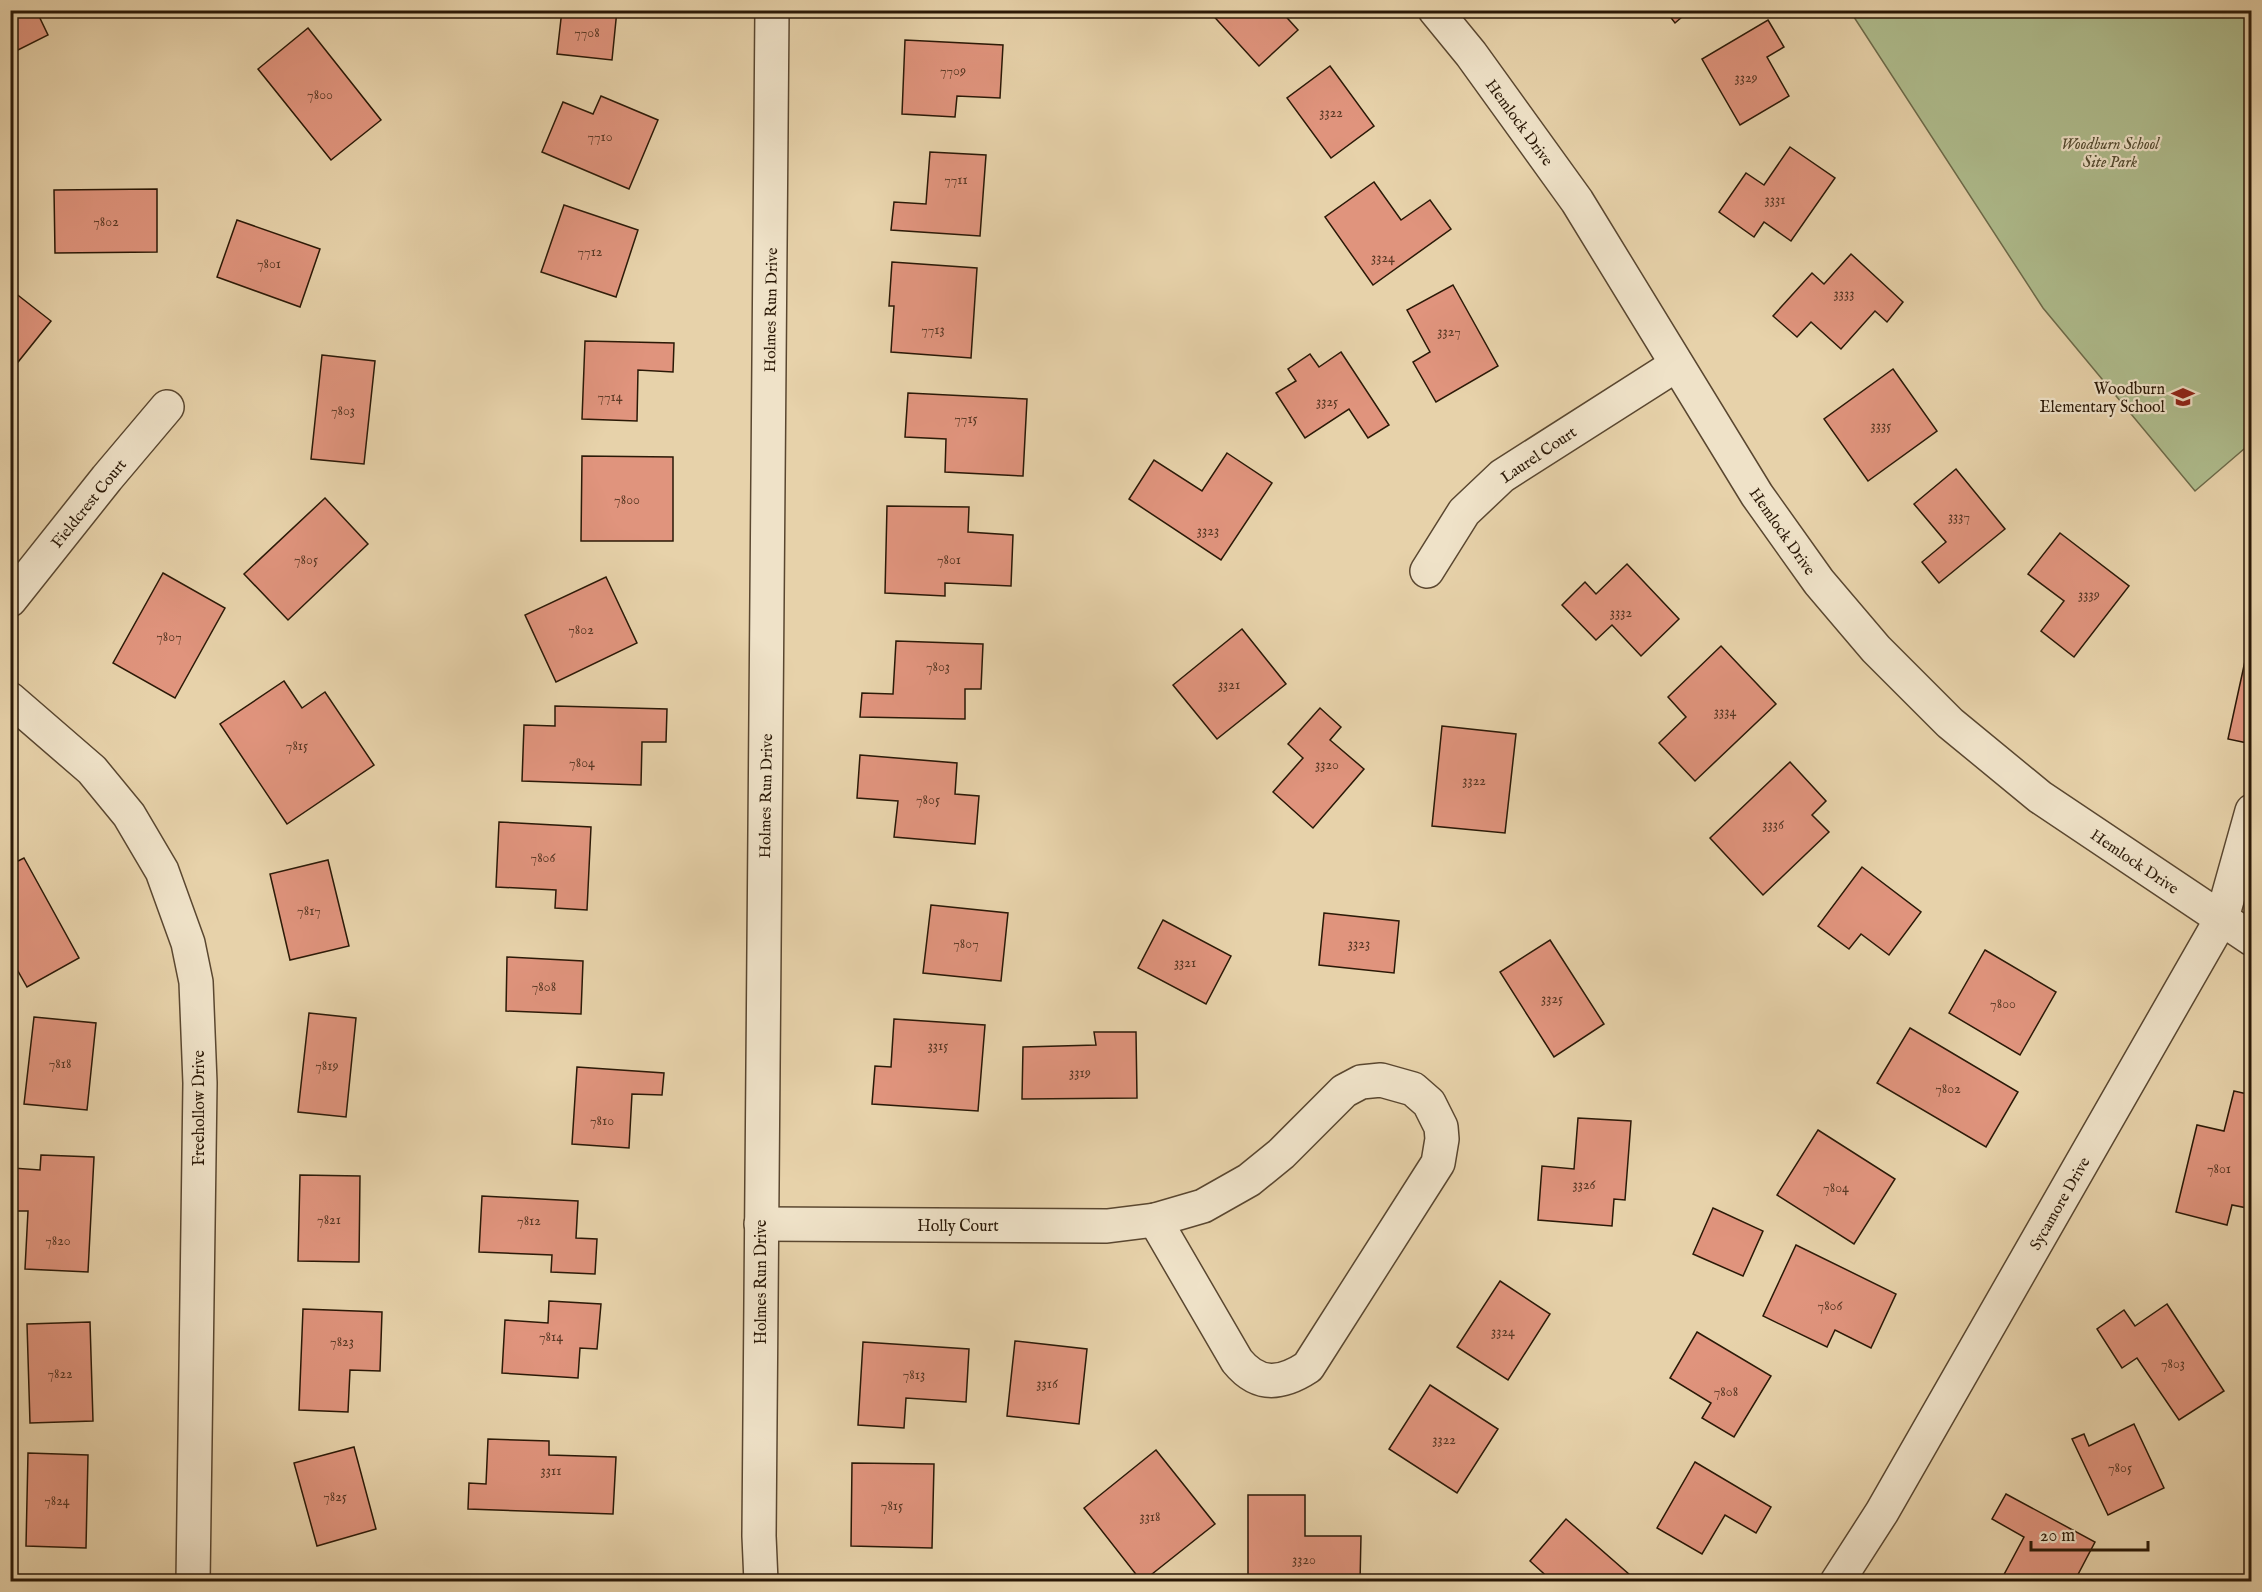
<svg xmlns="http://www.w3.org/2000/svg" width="2262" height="1592" font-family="'IM FELL English',serif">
<rect width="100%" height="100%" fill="#e7d2aa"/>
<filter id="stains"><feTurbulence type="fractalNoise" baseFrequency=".00333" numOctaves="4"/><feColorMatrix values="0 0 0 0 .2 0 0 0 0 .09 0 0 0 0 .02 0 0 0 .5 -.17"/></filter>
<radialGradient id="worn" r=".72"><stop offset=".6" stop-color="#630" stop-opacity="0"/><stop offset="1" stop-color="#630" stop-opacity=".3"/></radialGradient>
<path fill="#afbd8e" stroke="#6d6b4a" stroke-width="1.5" d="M1850 11H2251V443L2195 491 2043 308Z"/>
<g fill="#e0947d" stroke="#2b1907" stroke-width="1.5">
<path d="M10 10H36L48 35 10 54Z"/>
<path d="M562 10H617L612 60 557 54Z"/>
<path d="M1208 10H1280L1298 30 1259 66Z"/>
<path d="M1665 10H1690L1675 23Z"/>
<path d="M1768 20 1784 47 1767 57 1789 96 1740 125 1702 59Z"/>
<path d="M308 28 381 120 331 160 258 69Z"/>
<path d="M905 40 1003 45 1000 98 957 96 955 117 902 114Z"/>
<path d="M1330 66 1374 126 1331 158 1287 98Z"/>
<path d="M601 96 658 120 629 189 542 152 563 102 593 114Z"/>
<path d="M1790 147 1835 178 1791 241 1764 222 1754 237 1719 212 1746 173 1764 185Z"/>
<path d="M930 152 986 155 980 236 891 230 894 202 926 204Z"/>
<path d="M1374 182 1401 220 1430 200 1451 229 1373 285 1325 217Z"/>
<path d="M157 189V252L55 253 54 190Z"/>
<path d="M564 205 638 230 616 297 541 272Z"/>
<path d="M237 220 320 249 300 307 217 277Z"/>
<path d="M1851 254 1903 302 1887 322 1875 311 1841 349 1811 322 1797 337 1773 316 1812 273 1824 284Z"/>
<path d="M892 262 977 268 971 358 891 352 894 306H889Z"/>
<path d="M1453 285 1498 366 1436 402 1413 362 1430 352 1407 310Z"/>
<path d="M10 289 51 321 10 372Z"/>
<path d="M585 341 674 343 673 372 638 370 637 421 582 419Z"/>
<path d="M1341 352 1389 425 1368 438 1349 409 1305 438 1276 393 1296 381 1288 369 1310 354 1319 367Z"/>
<path d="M322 355 375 361 364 464 311 459Z"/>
<path d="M1893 369 1937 431 1868 481 1824 419Z"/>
<path d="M908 393 1027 399 1023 476 945 472 946 439 905 437Z"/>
<path d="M1227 453 1272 483 1221 560 1129 499 1154 460 1202 491Z"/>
<path d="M582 456 673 457V541H581Z"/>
<path d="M1956 469 2005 529 1939 583 1922 562 1946 542 1914 504Z"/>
<path d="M325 498 368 544 288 620 244 574Z"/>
<path d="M887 506 969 507 968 532 1013 535 1011 586 945 583V596L885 593Z"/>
<path d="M2060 533 2129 586 2074 657 2041 631 2064 601 2028 574Z"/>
<path d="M1627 564 1679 619 1641 656 1612 625 1596 640 1562 605 1585 582 1596 594Z"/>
<path d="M163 573 225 608 175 698 113 663Z"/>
<path d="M606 577 637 643 556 682 525 615Z"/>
<path d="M1242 629 1286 684 1217 739 1173 685Z"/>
<path d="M2252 629V744L2228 739Z"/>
<path d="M896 641 983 644 981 689H965V719L860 717 862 693 893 694Z"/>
<path d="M1721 646 1776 704 1695 781 1659 743 1686 717 1668 697Z"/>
<path d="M284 681 302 708 325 692 374 765 287 824 220 724Z"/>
<path d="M555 706 667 709 666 742H642L641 785 522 781 524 725 555 726Z"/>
<path d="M1320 708 1341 727 1330 740 1364 769 1313 828 1273 792 1303 758 1288 744Z"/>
<path d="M1442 726 1516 734 1505 833 1432 826Z"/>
<path d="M860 755 957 763 955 794 979 796 975 844 894 837 898 801 857 798Z"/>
<path d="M1790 762 1826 801 1812 815 1829 832 1763 895 1710 838Z"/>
<path d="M499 822 591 827 587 910 555 908 556 890 496 887Z"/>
<path d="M24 858 79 958 27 987 10 957V865Z"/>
<path d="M328 860 349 946 290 960 270 874Z"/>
<path d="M1862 867 1921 912 1889 955 1861 934 1849 949 1818 926Z"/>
<path d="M931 905 1008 913 1001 981 923 973Z"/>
<path d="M1324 913 1399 921 1394 973 1319 965Z"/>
<path d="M1163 920 1231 956 1206 1004 1138 968Z"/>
<path d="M1550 940 1604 1024 1554 1057 1500 972Z"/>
<path d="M1985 950 2056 992 2020 1055 1949 1013Z"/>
<path d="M507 957 583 961 581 1014 506 1011Z"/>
<path d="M309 1013 356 1018 346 1117 298 1112Z"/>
<path d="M34 1017 96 1023 87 1110 24 1104Z"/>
<path d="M894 1019 985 1025 978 1111 872 1104 875 1066 891 1067Z"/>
<path d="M1910 1028 2018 1092 1986 1147 1877 1083Z"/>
<path d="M1094 1032H1136L1137 1098 1022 1099 1023 1047 1096 1045Z"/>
<path d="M577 1067 664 1073 662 1095 632 1094 629 1148 572 1144Z"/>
<path d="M2234 1091 2252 1095V1209L2232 1205 2227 1225 2176 1212 2197 1125 2224 1131Z"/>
<path d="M1578 1118 1631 1121 1625 1200 1614 1199 1612 1226 1538 1220 1542 1166 1574 1169Z"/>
<path d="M1818 1130 1895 1179 1854 1244 1777 1195Z"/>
<path d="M41 1155 94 1157 88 1272 25 1269 28 1211H11L13 1168 40 1170Z"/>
<path d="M300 1175 360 1176 359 1262 298 1261Z"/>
<path d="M482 1196 578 1201 576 1238 597 1239 595 1274 551 1272 552 1255 479 1252Z"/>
<path d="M1713 1208 1763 1231 1743 1276 1693 1254Z"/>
<path d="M1796 1245 1896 1294 1871 1348 1835 1330 1827 1347 1763 1316Z"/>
<path d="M1500 1281 1550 1314 1508 1380 1457 1347Z"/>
<path d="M549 1301 601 1304 597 1349 580 1348 578 1378 502 1373 505 1320 548 1323Z"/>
<path d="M2167 1304 2224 1391 2179 1420 2137 1358 2122 1368 2097 1329 2124 1310 2135 1326Z"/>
<path d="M303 1309 382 1312 380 1371 350 1370 348 1412 299 1410Z"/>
<path d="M90 1322 93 1421 30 1423 27 1324Z"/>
<path d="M1697 1332 1771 1376 1734 1437 1702 1418 1711 1403 1670 1378Z"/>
<path d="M1015 1341 1087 1349 1079 1424 1007 1416Z"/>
<path d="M863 1342 969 1349 966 1402 906 1398 904 1428 858 1425Z"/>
<path d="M1430 1385 1498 1429 1457 1493 1389 1449Z"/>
<path d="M2134 1424 2164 1488 2108 1515 2072 1439 2084 1434 2089 1446Z"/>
<path d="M488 1439 549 1441V1455L616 1457 613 1514 468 1509 469 1483 486 1484Z"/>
<path d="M354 1447 376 1529 317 1546 294 1463Z"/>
<path d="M1156 1450 1215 1524 1142 1582 1084 1508Z"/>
<path d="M28 1453 88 1455 86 1548 26 1546Z"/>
<path d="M1695 1462 1771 1507 1756 1533 1725 1515 1702 1554 1657 1528Z"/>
<path d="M852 1463 934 1464 932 1548 851 1546Z"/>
<path d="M2006 1494 2095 1542 2074 1582H2000L2024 1537 1992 1519Z"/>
<path d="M1248 1495H1305V1536H1361L1360 1582H1248Z"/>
<path d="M1566 1519 1638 1582H1553L1530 1561Z"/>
</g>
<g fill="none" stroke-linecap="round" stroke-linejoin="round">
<g stroke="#5a4730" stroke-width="36">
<g id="minor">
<path d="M1435 10 1471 54 1577 201 1757 495 1819 582 1876 649 1950 723 2040 797 2252 939"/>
<path d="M1427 571 1464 512 1502 476 1676 365"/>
<path d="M10 600 107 478 167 407"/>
<path d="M10 699 92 770 129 815 162 871 188 943 196 982 200 1083 193 1582"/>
<path d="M1381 1080 1413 1089 1429 1103 1441 1127 1442 1139 1438 1163 1308 1367C1282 1384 1259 1388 1237 1361L1155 1220 1203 1206 1249 1180 1281 1154 1344 1091 1361 1082Z"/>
<path d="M761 1224 1107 1226 1155 1220"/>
<path d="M761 1582 759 1536 772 10"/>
<path d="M1837 1582 1882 1512 2222 918 2252 811"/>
</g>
</g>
<use href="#minor" stroke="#efe2c8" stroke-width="33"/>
</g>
<defs>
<g id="school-bare" transform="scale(1.8)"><path d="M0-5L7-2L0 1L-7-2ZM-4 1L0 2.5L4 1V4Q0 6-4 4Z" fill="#8f2418" stroke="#efe2c8" stroke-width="2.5" paint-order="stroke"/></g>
</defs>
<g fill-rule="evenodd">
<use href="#school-bare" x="2183" y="397"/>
</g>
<g text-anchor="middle" stroke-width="4.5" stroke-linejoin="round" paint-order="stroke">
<g font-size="14" fill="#583824">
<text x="587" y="37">7708</text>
<text x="953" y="75">7709</text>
<text x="1746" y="82">3329</text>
<text x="320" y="99">7800</text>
<text x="1331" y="117">3322</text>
<text x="600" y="141">7710</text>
<text x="956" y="184">7711</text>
<text x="1775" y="204">3331</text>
<text x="106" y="226">7802</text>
<text x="590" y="256">7712</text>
<text x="1383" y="262">3324</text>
<text x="269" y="268">7801</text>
<text x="1844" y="298">3333</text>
<text x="933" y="334">7713</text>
<text x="1449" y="336">3327</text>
<text x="610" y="401">7714</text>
<text x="1327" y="406">3325</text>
<text x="343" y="415">7803</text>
<text x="966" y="423">7715</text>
<text x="1881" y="430">3335</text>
<text x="627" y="504">7800</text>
<text x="1959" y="521">3337</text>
<text x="1208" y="535">3323</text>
<text x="306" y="564">7805</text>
<text x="949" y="564">7801</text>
<text x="2089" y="599">3339</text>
<text x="1621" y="617">3332</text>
<text x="581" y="634">7802</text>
<text x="169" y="641">7807</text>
<text x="938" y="671">7803</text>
<text x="1229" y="689">3321</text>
<text x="1725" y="716">3334</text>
<text x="297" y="750">7815</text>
<text x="582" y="767">7804</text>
<text x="1327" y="769">3320</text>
<text x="1474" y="785">3322</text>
<text x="928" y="804">7805</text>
<text x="1773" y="829">3336</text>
<text x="543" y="862">7806</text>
<text x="309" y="915">7817</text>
<text x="966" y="948">7807</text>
<text x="1359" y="948">3323</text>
<text x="1185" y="967">3321</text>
<text x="544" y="991">7808</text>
<text x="1552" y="1003">3325</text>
<text x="2003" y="1008">7800</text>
<text x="938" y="1050">3315</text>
<text x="60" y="1068">7818</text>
<text x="327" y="1070">7819</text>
<text x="1080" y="1077">3319</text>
<text x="1948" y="1093">7802</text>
<text x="602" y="1125">7810</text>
<text x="2219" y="1173">7801</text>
<text x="1584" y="1189">3326</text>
<text x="1836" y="1192">7804</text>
<text x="329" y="1224">7821</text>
<text x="529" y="1225">7812</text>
<text x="58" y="1245">7820</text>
<text x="1830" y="1310">7806</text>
<text x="1503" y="1336">3324</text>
<text x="551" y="1341">7814</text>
<text x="342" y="1346">7823</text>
<text x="2173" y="1368">7803</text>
<text x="60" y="1378">7822</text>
<text x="914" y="1379">7813</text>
<text x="1047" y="1388">3316</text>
<text x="1726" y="1396">7808</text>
<text x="1444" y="1444">3322</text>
<text x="2120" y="1472">7805</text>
<text x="551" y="1475">3311</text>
<text x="335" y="1501">7825</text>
<text x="57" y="1505">7824</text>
<text x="892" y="1510">7815</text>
<text x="1150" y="1521">3318</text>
<text x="1304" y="1564">3320</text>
</g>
<g font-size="16" fill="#2b1907" stroke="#efe2c8">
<text transform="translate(1520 122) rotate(54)" y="6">Hemlock Drive</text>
<text transform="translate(770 310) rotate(-89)" y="6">Holmes Run Drive</text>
<text transform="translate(1538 454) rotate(-34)" y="6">Laurel Court</text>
<text transform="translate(88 503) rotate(-51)" y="6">Fieldcrest Court</text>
<text transform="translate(1783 531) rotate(55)" y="6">Hemlock Drive</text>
<text transform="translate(765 796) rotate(-89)" y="6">Holmes Run Drive</text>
<text transform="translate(2135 861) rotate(34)" y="6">Hemlock Drive</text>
<text transform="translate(198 1108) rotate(-90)" y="6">Freehollow Drive</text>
<text transform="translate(2059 1203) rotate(-60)" y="6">Sycamore Drive</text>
<text x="958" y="1231">Holly Court</text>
<text transform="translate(760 1282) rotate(-90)" y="6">Holmes Run Drive</text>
</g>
<g font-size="16" font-style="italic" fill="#534a30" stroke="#efe2c8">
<text x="2110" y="149">Woodburn School<tspan x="2110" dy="18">Site Park</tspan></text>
</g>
<g font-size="16" fill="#2b1907" stroke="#efe2c8" text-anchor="end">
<text x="2165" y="394">Woodburn<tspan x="2165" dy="18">Elementary School</tspan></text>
</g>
</g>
<rect width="2262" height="1592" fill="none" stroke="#e7d2aa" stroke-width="36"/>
<rect x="12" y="12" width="2238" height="1568" fill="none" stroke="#2b1907" stroke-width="3"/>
<rect x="18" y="18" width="2226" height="1556" fill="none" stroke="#2b1907" stroke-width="1.5"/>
<path d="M2031 1541v9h117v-9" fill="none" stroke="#2b1907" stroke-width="3"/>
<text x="2040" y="1541" font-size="18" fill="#2b1907" stroke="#efe2c8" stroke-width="4.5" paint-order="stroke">20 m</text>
<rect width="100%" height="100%" filter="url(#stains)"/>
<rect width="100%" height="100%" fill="url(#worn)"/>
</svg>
